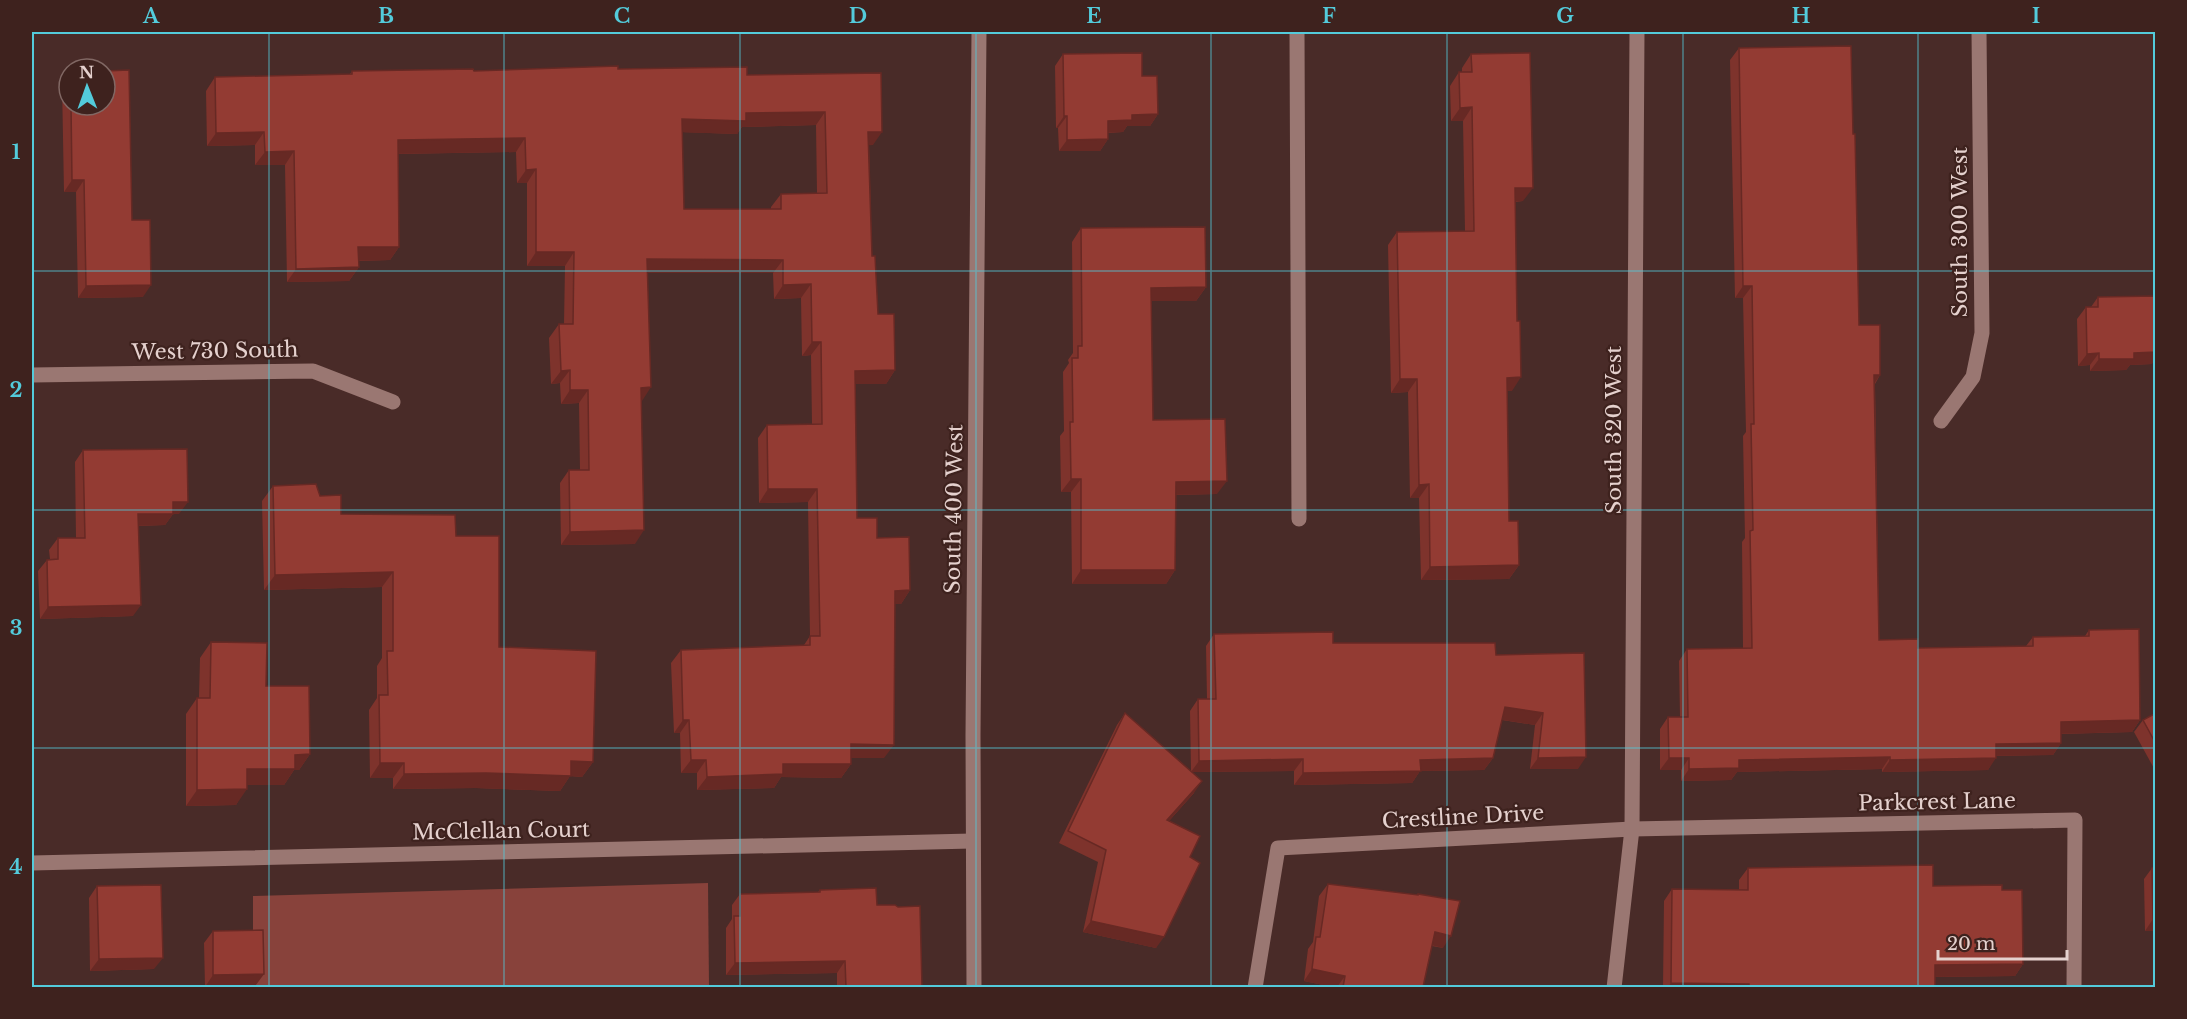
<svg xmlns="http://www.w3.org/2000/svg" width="2187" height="1019" font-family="'Libre Baskerville',serif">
<rect width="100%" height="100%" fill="#492b28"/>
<path fill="#88423b" d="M708 883 709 987H253V896Z"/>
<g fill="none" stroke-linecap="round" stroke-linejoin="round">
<path stroke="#9a7772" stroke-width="15" d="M1297 32 1299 519"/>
<g stroke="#9a7772" stroke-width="15">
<path d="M32 375 313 371 393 402"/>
<path d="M1941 421 1973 377 1982 333 1979 32"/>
<path d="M32 863 972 841"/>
<path d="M974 988 973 735 979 32"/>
<path d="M1255 988 1278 848 1632 829 2075 820 2074 988"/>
<path d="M1614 988 1632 829 1637 32"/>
</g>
</g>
<g fill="#7e332c" fill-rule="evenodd">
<path d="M1739 48 1853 134 1859 325 1880 375 1875 384 1879 640 1918 648 2026 646 2033 637 2085 636 2089 630 2140 720 2132 732 2061 734V743L2053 755 1996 756 1988 770 1882 772V769L1737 772 1731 780 1681 781V770H1660V729L1668 717H1680L1679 661 1687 649 1743 648 1742 542 1745 538 1743 436 1746 432 1743 298H1735L1730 60Z"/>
<path d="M1063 54 1142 76 1158 114 1150 126H1127L1123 132 1108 133V139L1100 151H1059L1058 128H1056L1055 66Z"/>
<path d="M1471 54 1523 201 1515 202 1512 391H1507L1509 521 1519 565 1509 579 1421 580 1419 498H1410L1408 392 1391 393 1388 245 1397 232 1465 231 1463 121H1451L1450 86 1459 72H1462V68Z"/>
<path d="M618 69 747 75 881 73 873 145H869L872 256 878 314 895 370 886 384H855L857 518 877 538 910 590 901 604H895L884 758H851V764L841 778 781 777 774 788 697 790V773H681L680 733H674L671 663 681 650 804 645 810 636 808 502 759 503 758 438 767 425 812 424 811 355 802 356 801 298 774 299 773 273H647L635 544 561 545 560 483 569 470H580L579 403 561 404 560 383 551 384 549 338 559 324H564L565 266H527V183H517L516 152 398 154 399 247 390 260 358 261 359 267 349 281 287 282 285 165H255V145L207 146 206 91 215 77 350 74 352 71H474ZM816 125 817 193 781 194 771 207V209H684L682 132 737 134 742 127Z"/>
<path d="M69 74V105H105L132 220 143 297 78 298 76 192H64L62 83Z"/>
<path d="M1081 228 1206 287 1196 301H1151L1153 420 1217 494 1176 495 1175 570 1166 584H1072L1071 492H1061L1060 436 1064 431 1063 372 1069 363 1068 360 1073 353 1072 242Z"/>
<path d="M2098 297 2152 364 2130 365 2126 370 2090 371V365L2078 366 2077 319 2086 307H2091Z"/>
<path d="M83 450 179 514H173L165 525 138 526 133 616 40 619 38 571 47 560 50 559 49 550 58 538H76L75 462Z"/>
<path d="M273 486 320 496 341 514 456 536 499 647 593 762 582 777 570 776 560 791 476 788 393 789V778H370L369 710 377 698V666L382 658V587L264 590 262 501Z"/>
<path d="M1214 634 1496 655 1584 653 1578 769H1530L1535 725 1502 720 1493 758 1484 770 1420 771 1412 783 1294 785V771L1193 772 1194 793 1169 821 1190 857 1156 948 1083 932 1098 862 1059 843 1117 725 1125 713 1191 771 1190 711 1198 699H1207L1206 646Z"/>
<path d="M211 642 266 686 310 754 299 770H294L284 785H247L236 805 186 806V714L197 698H199L200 658Z"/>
<path d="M2156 713V772L2134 732 2143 720Z"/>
<path d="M1748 868 1933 886 2002 890 2023 964 2015 976 1935 977V987H1663L1664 901 1672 889 1739 890V880Z"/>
<path d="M2152 868 2156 931H2145L2144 879Z"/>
<path d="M1328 884 1417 895 1418 894 1443 948 1432 946 1423 987H1333L1304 981 1308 949 1313 942 1319 896Z"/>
<path d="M97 886 154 969 90 971 89 898Z"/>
<path d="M820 890 877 905 922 987H837V973L726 975V928L732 919V905L740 894 818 892Z"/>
<path d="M213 931 264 974 255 986 205 987 204 943Z"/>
</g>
<g fill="#672924">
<path d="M1472 107 1463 121H1451L1460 108Z"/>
<path d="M825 112 816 125 742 127 737 134 673 132 682 119 746 113Z"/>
<path d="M1158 114 1150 126H1127L1123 132 1100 133 1108 121 1132 115Z"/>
<path d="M1064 116H1067L1058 128H1056Z"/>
<path d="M264 132 255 145 207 146 216 133Z"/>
<path d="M868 132H882L873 145 859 146Z"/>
<path d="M525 138 516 152 388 154 398 140Z"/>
<path d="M1108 139 1100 151H1059L1067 140Z"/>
<path d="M294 151 285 165H255L265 152Z"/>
<path d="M536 169 527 183H517L526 170Z"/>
<path d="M72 180H84L76 192H64Z"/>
<path d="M1515 188H1533L1523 201 1506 202Z"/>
<path d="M358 247H399L390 260 349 261Z"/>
<path d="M536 252H574L565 266H527Z"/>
<path d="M647 259 783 260 773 273H638Z"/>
<path d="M359 267 349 281 287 282 296 269Z"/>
<path d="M811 284 801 298 774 299 783 285Z"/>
<path d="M151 285 143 297 78 298 86 286Z"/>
<path d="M1743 286H1752L1743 298H1735Z"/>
<path d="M1206 287 1196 301H1141L1151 288Z"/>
<path d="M812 342H821L811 355 802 356Z"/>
<path d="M2156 352V359L2152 364 2130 365 2126 370 2090 371 2099 359 2134 353Z"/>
<path d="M2099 353 2090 365 2078 366 2087 354Z"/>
<path d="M570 370 560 383 551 384 561 371Z"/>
<path d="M895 370 886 384H845L855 371Z"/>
<path d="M1874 375H1880L1872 387Z"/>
<path d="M1521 377 1512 391H1497L1507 378Z"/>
<path d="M1400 379H1417L1408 392 1391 393Z"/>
<path d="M651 387 642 401 641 388Z"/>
<path d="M570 390H588L579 403 561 404Z"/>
<path d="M1071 479H1081L1071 492H1061Z"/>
<path d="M1227 481 1217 494 1166 495 1176 482Z"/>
<path d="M1429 484 1419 498H1410L1419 485Z"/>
<path d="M768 489H817L808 502 759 503Z"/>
<path d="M173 502H188L179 514H173L165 525 130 526 138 514Z"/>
<path d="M644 530 635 544 561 545 570 532Z"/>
<path d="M1519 565 1509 579 1421 580 1430 567Z"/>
<path d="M1081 570H1175L1166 584H1072Z"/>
<path d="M393 572 382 587 264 590 275 575Z"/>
<path d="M910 590 901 604H886L895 591Z"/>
<path d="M141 605 133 616 40 619 48 607Z"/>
<path d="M1505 707 1543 713 1535 725 1496 719Z"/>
<path d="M683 720H689L680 733H674Z"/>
<path d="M2140 720 2132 732 2052 734 2061 722Z"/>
<path d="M2061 743 2053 755 1988 756 1996 744Z"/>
<path d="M851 744 894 745 884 758H841Z"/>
<path d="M310 754 299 770H294L284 785H236L247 769 295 755Z"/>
<path d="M1586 757 1578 769H1530L1538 758Z"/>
<path d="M1890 757 1882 769 1737 772 1731 780 1681 781 1689 769 1739 760Z"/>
<path d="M1493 758 1484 770 1420 771 1412 783 1294 785 1303 773 1420 760Z"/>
<path d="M1669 758H1689L1681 770H1660Z"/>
<path d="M1996 758 1988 770 1882 772 1890 760Z"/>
<path d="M1303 759 1294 771 1191 772 1199 761Z"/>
<path d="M691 760H706L697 773H681Z"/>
<path d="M571 761 593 762 582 777 570 776 560 791 476 788 393 789 404 774Z"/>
<path d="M380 763H404L393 778H370Z"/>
<path d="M783 764H851L841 778 781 777 774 788 697 790 707 777Z"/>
<path d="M1202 781 1194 793 1159 832 1167 820Z"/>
<path d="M247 789 236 805 186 806 197 790Z"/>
<path d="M2153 919H2156V931H2145Z"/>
<path d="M1091 921 1164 937 1156 948 1083 932Z"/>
<path d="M1435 932 1451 936 1443 948 1427 944Z"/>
<path d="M163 958 154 969 90 971 99 959Z"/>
<path d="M845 961 837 973 726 975 735 963Z"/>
<path d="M2023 964 2015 976 1927 977 1935 965Z"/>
<path d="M1312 969 1345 976 1337 987H1333L1304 981Z"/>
<path d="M264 974 255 986 205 987 213 975Z"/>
<path d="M1671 983 1749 984 1746 987H1668Z"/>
</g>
<g fill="#933b33" stroke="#672924" stroke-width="1.5" fill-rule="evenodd">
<path d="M1851 46 1853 134H1855L1859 325H1880V375H1874L1879 640 1918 639V648L2033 646V637L2089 636V630L2139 629 2140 720 2061 722V743L1996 744V758L1890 760V757L1739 760V768L1689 769V758H1669L1668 717H1688L1687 649 1752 648 1750 531 1753 530 1751 424H1754L1752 286H1743L1739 48Z"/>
<path d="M1142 53V76H1157L1158 114 1132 115V120L1108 121V139L1067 140V116H1064L1063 54Z"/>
<path d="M1530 53 1533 188H1515L1517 321H1520L1521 377 1507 378 1509 521H1518L1519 565 1430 567 1429 484 1419 485 1417 379H1400L1397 232 1474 231 1472 107 1460 108 1459 72H1472L1471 54Z"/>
<path d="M618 66V69L747 67V75L881 73 882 132H868L872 256H875L878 314H894L895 370 855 371 857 518H877V538L909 537 910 590 895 591 894 745 851 744V764H783V774L707 777 706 760H691L689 720H683L681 650 810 645V636H820L817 489H768L767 425 822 424 821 342H812L811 284 783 285V260L647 259 651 387 641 388 644 530 570 532 569 470H589L588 390H570V370L561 371 559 324H573L574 252H536V169L526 170 525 138 398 140 399 247H358L359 267 296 269 294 151 265 152 264 132 216 133 215 77 352 74V71L473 69 474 71ZM825 112 827 193 781 194V209H684L682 119 746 121V113Z"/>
<path d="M129 70 132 220H150L151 285 86 286 84 180H72L71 105H105V71Z"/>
<path d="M1205 227 1206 287 1151 288 1153 420 1225 419 1227 481 1176 482 1175 570H1081V479H1071L1070 422H1073L1072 358H1078V346H1082L1081 228Z"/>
<path d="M2156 296V352L2134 353V359H2099V353L2087 354 2086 307H2098V297Z"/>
<path d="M187 449 188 502H173V514H138L141 605 48 607 47 560 58 559V538H85L83 450Z"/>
<path d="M316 484 320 496 341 495V514L455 515 456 536H499V647L596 651 593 762 571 761V776L486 773 404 774V763H380L379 695H388L387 651H393V572L275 575 273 486Z"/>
<path d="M1333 632V643H1495L1496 655 1584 653 1586 757 1538 758 1543 713 1505 707 1493 758 1420 760 1421 771 1303 773V759L1199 761 1198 699H1216L1214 634Z"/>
<path d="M211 642 267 643 266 686H309L310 754 295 755V769H247V789L197 790V698H210Z"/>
<path d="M1125 713 1202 781 1167 820 1200 836 1190 857 1200 863 1164 937 1091 921 1106 850 1068 831Z"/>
<path d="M2156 713V744L2143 720Z"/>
<path d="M1933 865V886L2002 885V890H2022L2023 964 1935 965V987H1749V984L1671 983 1672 889 1748 890V868Z"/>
<path d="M2156 867V919H2153L2152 868Z"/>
<path d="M1328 884 1418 895V894L1460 901 1451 936 1435 932 1423 987H1343L1345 976 1312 969 1316 937H1320Z"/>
<path d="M161 885 163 958 99 959 97 886Z"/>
<path d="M876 888 877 905H895L898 907 920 906 922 987H846L845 961 735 963 734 916H740V894L820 892V890Z"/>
<path d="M263 930 264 974 213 975V931Z"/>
</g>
<path fill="none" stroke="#53cbdb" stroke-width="1.5" stroke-opacity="0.55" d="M269 32V988M504 32V988M740 32V988M976 32V988M1211 32V988M1447 32V988M1683 32V988M1918 32V988M32 271H2156M32 510H2156M32 748H2156"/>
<g text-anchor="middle" stroke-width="4.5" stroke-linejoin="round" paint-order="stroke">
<g font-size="21" fill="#e5d1ce" stroke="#3e221e">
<text transform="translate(1960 232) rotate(-90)" y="7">South 300 West</text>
<text transform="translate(215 351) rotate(-1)" y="7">West 730 South</text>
<text transform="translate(1614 430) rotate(-90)" y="7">South 320 West</text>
<text transform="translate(954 509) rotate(-89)" y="7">South 400 West</text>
<text transform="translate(1937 802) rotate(-1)" y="7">Parkcrest Lane</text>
<text transform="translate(1463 817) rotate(-3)" y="7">Crestline Drive</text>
<text transform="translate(501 831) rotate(-1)" y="7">McClellan Court</text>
</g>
</g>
<rect width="2187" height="1019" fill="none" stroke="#3e221e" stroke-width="66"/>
<g transform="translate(87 87) rotate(359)"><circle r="28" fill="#3e221e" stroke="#816864" stroke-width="1.5"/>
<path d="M0-4.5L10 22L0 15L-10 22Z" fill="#53cbdb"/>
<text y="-9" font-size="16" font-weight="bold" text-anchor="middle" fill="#e5d1ce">N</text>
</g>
<path d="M1938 950v9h129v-9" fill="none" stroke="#e5d1ce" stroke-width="3"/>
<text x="1947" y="950" font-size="18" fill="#e5d1ce" stroke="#3e221e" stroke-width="4.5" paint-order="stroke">20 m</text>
<rect x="33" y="33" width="2121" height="953" fill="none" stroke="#53cbdb" stroke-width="2"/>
<g font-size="20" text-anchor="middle" font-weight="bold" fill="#53cbdb">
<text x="151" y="23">A</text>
<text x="386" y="23">B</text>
<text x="622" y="23">C</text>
<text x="858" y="23">D</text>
<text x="1094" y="23">E</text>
<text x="1329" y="23">F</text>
<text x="1565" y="23">G</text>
<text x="1801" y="23">H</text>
<text x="2036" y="23">I</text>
<text x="16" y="159">1</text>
<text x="16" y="397">2</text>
<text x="16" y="635">3</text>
<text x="16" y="874">4</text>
</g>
</svg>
